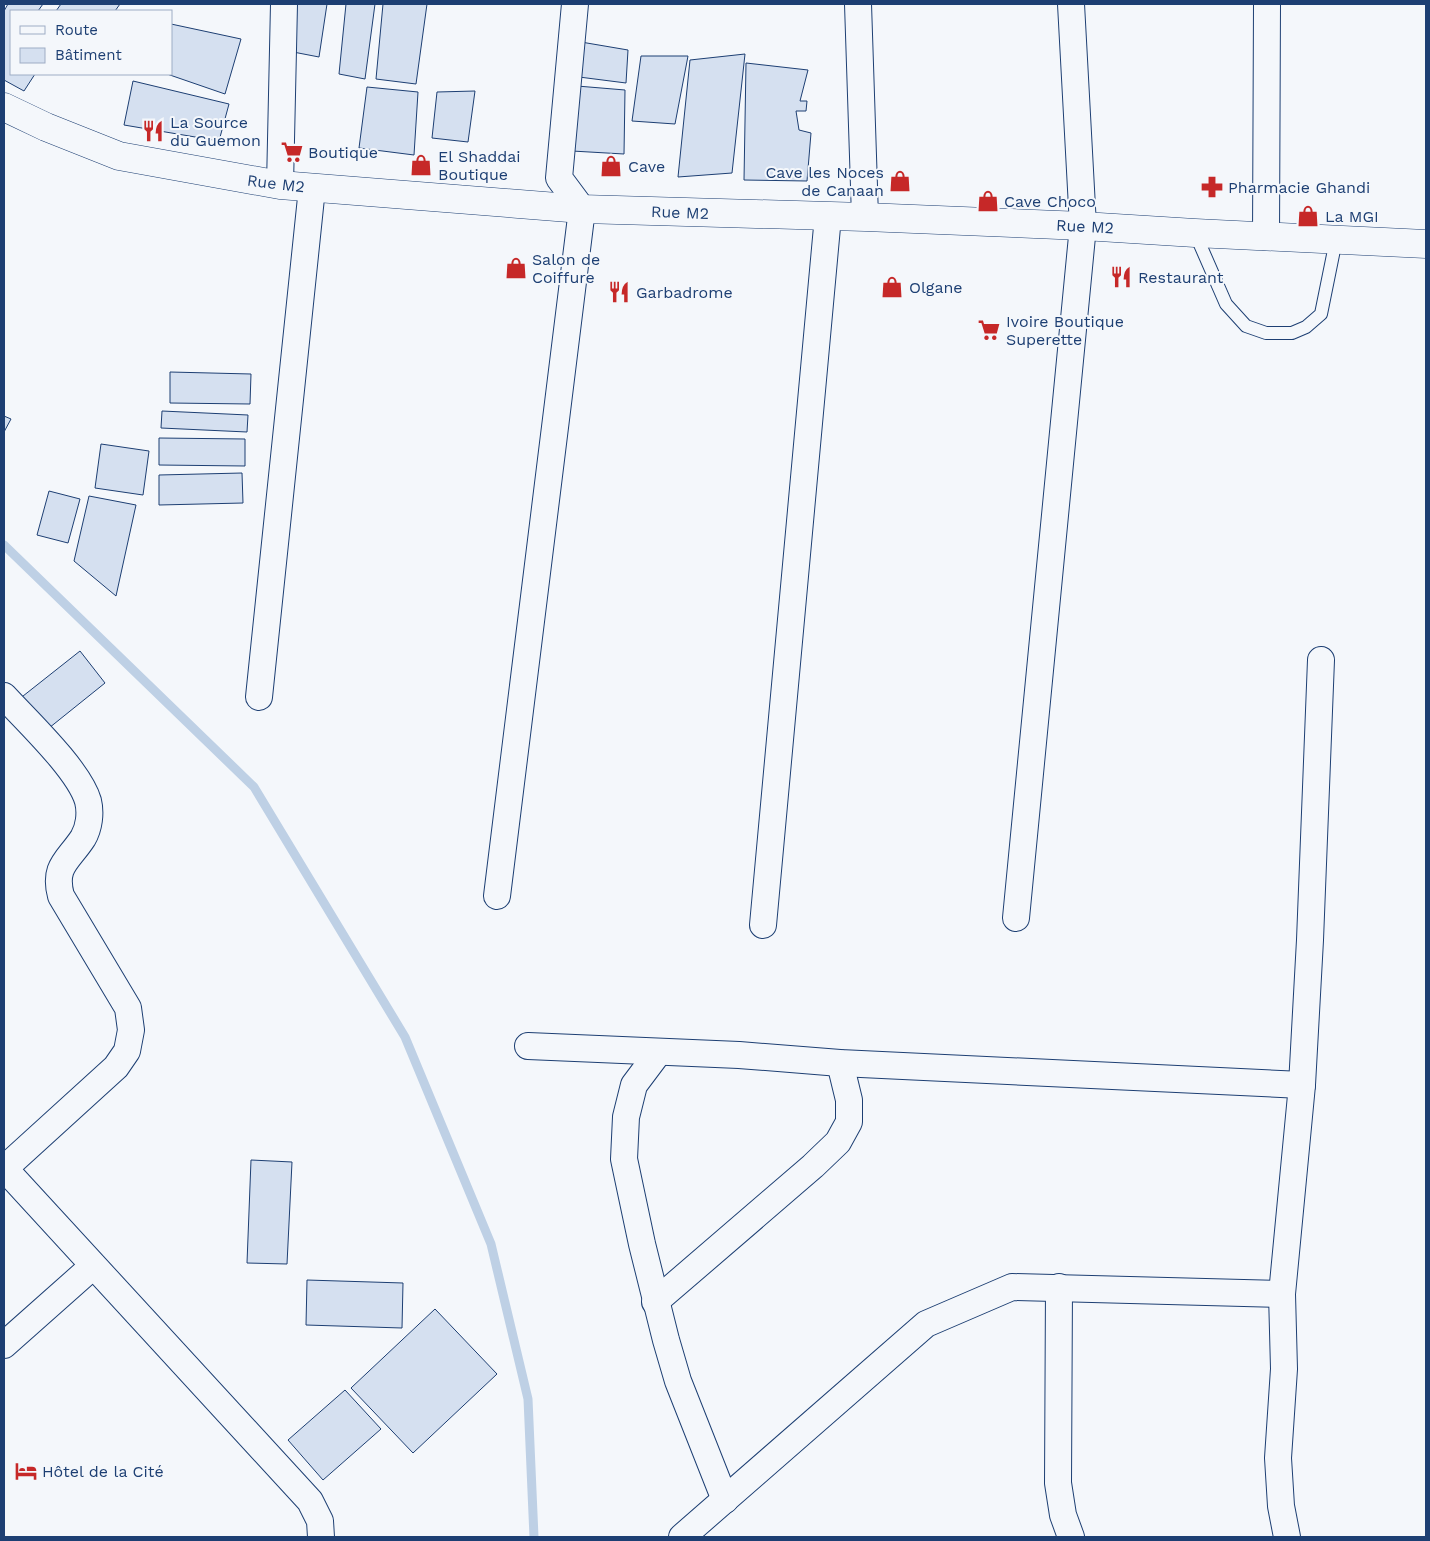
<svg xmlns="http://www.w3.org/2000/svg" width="1430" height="1541" font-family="'Work Sans',sans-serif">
<rect width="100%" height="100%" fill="#f4f7fb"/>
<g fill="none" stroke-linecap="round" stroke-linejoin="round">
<path stroke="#bed0e5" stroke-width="9" d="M4 545 254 787 405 1037 491 1244 528 1399 534 1537"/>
</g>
<g fill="#d5e0f0" stroke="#1d3f73">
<path d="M8 4H43L38 11H11V74H35L24 91 4 80V11Z"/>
<path d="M61 4H120L115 11H56Z"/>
<path d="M294 4H327L319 57 288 51Z"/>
<path d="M346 4H375L365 79 339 74Z"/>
<path d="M383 4H427L416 84 376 79Z"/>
<path d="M171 24 241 39 225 94 167 74H171Z"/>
<path d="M581 42 628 50 626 83 579 77Z"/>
<path d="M745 54 732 173 678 177 690 60Z"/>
<path d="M641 56H688L675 124 632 121Z"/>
<path d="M746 63 808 70 800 101H807L806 111H796L799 130 811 133 807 181 744 180Z"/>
<path d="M133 81 229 104 219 141 124 125Z"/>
<path d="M577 86 625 90 624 154 572 151Z"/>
<path d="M367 87 418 92 414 155 359 148Z"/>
<path d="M475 91 468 142 432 138 437 92Z"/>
<path d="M170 372 251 374 250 404 170 403Z"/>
<path d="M162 411 248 415 247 432 161 428Z"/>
<path d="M4 416 11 419 4 432Z"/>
<path d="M159 438 245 439V466L159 465Z"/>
<path d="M101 444 149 451 143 495 95 488Z"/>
<path d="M242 473 243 503 159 505V475Z"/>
<path d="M49 491 80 499 68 543 37 535Z"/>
<path d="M89 496 136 505 116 596 74 561Z"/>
<path d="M80 651 105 683 44 732 18 700Z"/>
<path d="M251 1160 292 1162 287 1264 247 1263Z"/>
<path d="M307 1280 403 1283 402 1328 306 1325Z"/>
<path d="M435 1309 497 1374 413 1453 351 1388Z"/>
<path d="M345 1390 381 1429 323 1480 288 1440Z"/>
</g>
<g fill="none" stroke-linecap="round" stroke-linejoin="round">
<g stroke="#1d3f73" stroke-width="14">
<path id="service" d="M1195 233 1226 304 1246 326 1266 333H1292L1306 327 1321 314 1336 240"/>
</g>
<g stroke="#1d3f73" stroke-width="28">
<g id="minor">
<path d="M858 4 865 217"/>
<path d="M280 185 284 4"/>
<path d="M1266 237 1267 4"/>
<path d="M4 696C27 721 79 770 88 801 91 813 89 828 83 838 68 861 53 866 61 896L128 1008 131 1030 127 1051 116 1067 4 1169"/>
<path d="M259 697 312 188"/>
<path d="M497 896 582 209 559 178 575 4"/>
<path d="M1016 918 1083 226 1071 4"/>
<path d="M763 925 828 216"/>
<path d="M528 1046 739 1055 840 1063 1302 1085"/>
<path d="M658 1053 634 1085 626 1117 624 1159 642 1244 666 1340 678 1381 725 1500"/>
<path d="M4 1168 310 1501 320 1521 321 1537"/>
<path d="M1059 1287 1058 1483 1063 1515 1071 1537"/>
<path d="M655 1302 813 1166 838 1142 849 1122V1100L840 1063"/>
<path d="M4 1345 93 1266"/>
<path d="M682 1537 926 1324 1012 1287 1282 1294"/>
<path d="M1287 1537 1281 1506 1278 1458 1284 1369 1282 1294 1302 1085 1310 940 1321 660"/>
</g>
</g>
<g stroke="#1d3f73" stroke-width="29">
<path id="tertiary" d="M4 107 46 127 119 156 280 185 582 209 865 217 1083 226 1195 233 1426 244"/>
</g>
<use href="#service" stroke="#f4f7fb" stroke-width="12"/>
<use href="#minor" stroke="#f4f7fb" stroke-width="26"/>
<use href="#tertiary" stroke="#f4f7fb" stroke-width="28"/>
</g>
<defs>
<g id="restaurant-bare" transform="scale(1.725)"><path d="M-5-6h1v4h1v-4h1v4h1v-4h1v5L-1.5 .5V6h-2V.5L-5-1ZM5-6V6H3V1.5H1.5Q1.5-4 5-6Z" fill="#c62828" stroke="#f4f7fb" stroke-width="2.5" paint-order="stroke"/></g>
<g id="supermarket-bare" transform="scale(1.725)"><path d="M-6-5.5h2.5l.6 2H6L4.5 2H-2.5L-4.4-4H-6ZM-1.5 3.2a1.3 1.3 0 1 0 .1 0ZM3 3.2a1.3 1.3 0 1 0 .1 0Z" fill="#c62828" stroke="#f4f7fb" stroke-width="2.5" paint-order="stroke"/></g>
<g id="shop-bare" transform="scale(1.725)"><path d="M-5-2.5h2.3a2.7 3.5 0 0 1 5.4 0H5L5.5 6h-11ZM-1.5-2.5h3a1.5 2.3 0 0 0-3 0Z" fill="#c62828" stroke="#f4f7fb" stroke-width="2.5" paint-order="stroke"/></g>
<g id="pharmacy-bare" transform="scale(1.725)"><path d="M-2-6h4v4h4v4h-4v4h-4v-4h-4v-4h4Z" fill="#c62828" stroke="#f4f7fb" stroke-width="2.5" paint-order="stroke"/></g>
<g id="hotel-bare" transform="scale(1.725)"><path d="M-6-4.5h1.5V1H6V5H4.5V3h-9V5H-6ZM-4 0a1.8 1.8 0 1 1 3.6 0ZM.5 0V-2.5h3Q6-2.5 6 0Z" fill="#c62828" stroke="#f4f7fb" stroke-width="2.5" paint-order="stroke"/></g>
</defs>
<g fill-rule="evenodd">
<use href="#restaurant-bare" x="153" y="131"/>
<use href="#supermarket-bare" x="292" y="152"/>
<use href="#shop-bare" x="421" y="165"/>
<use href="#shop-bare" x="611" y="166"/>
<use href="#shop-bare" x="900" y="181"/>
<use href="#pharmacy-bare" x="1212" y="187"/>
<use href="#shop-bare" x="988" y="201"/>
<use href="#shop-bare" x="1308" y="216"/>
<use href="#shop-bare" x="516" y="268"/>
<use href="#restaurant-bare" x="1121" y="277"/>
<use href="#shop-bare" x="892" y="287"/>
<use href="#restaurant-bare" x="619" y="292"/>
<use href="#supermarket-bare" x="989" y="330"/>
<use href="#hotel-bare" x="26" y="1471"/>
</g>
<g text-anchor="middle" stroke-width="4" stroke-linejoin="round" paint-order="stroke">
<g font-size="16" fill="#1d3f73" stroke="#f4f7fb" text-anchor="start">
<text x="170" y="128">La Source<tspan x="170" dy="18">du Guemon</tspan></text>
<text x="308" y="158">Boutique</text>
<text x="438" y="162">El Shaddai<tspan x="438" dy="18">Boutique</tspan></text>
<text x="628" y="172">Cave</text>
<text x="884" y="178" text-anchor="end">Cave les Noces<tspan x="884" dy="18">de Canaan</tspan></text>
<text x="1228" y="193">Pharmacie Ghandi</text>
<text x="1004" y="207">Cave Choco</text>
<text x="1325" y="222">La MGI</text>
<text x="532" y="265">Salon de<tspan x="532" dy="18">Coiffure</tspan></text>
<text x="1138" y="283">Restaurant</text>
<text x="909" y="293">Olgane</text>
<text x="636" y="298">Garbadrome</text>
<text x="1006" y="327">Ivoire Boutique<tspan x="1006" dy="18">Superette</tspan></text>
<text x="42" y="1477">Hôtel de la Cité</text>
</g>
<g font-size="16" fill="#1d3f73" stroke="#f4f7fb">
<text transform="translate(276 183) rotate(7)" y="6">Rue M2</text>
<text transform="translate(680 212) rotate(2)" y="6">Rue M2</text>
<text transform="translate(1085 226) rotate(3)" y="6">Rue M2</text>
</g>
</g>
<rect width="1430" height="1541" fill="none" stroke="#1d3f73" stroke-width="10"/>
<rect x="10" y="10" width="162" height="65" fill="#f4f7fb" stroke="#9eadc5"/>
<rect x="20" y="26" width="25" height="8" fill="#f4f7fb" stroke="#9eadc5"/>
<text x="55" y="35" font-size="15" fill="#1d3f73">Route</text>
<rect x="20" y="48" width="25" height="15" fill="#d5e0f0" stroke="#9eadc5"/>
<text x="55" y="60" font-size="15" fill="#1d3f73">Bâtiment</text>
</svg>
